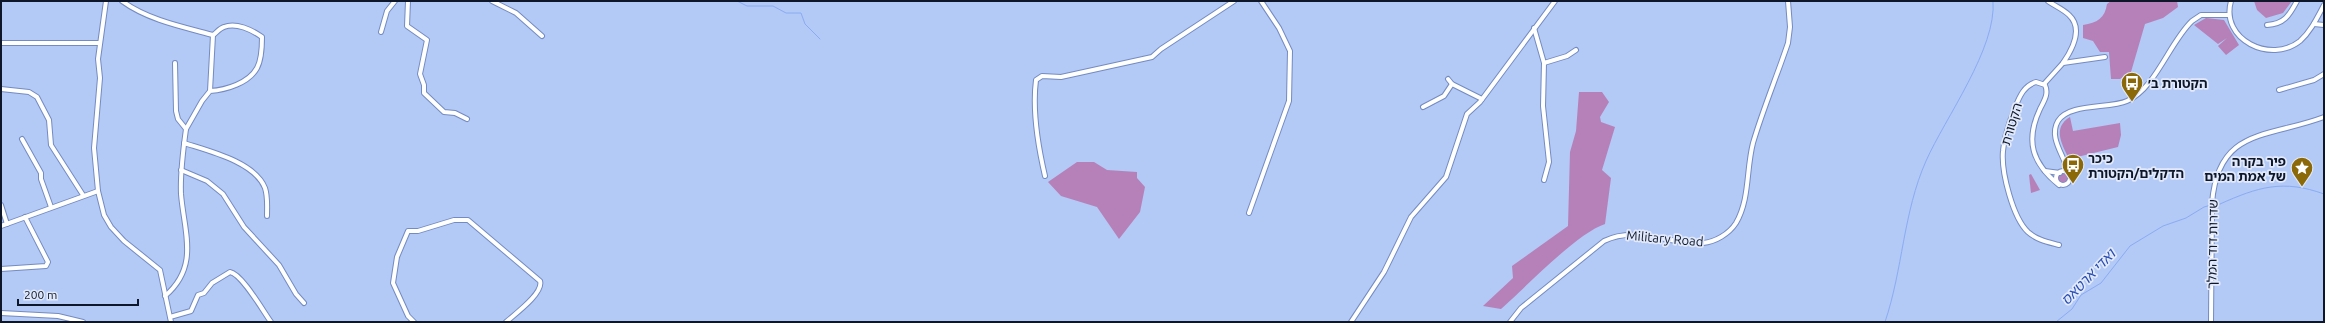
<svg xmlns="http://www.w3.org/2000/svg" width="2325" height="323" font-family="Ubuntu,'Noto Sans Hebrew',sans-serif">
<rect width="100%" height="100%" fill="#b3c9f6"/>
<g fill="#b681b9">
<path d="M2111 1H2177L2178 7 2163 18 2145 24 2131 72 2120 79H2111L2109 52H2100L2093 41 2083 38V25C2097 23 2105 18 2107 4Z"/>
<path d="M2254 1H2292L2283 13 2266 18 2257 10Z"/>
<path d="M2206 18 2224 20 2239 45 2226 55 2218 46 2227 38 2218 44 2194 25Z"/>
<path d="M1579 92H1602L1609 102 1600 117 1601 122 1615 127 1602 170 1611 178 1605 224C1577 233 1525 288 1501 309L1483 306 1513 278 1512 266 1568 226 1570 152 1576 131Z"/>
<path d="M2070 117 2073 131 2120 123 2121 135 2118 147 2069 159C2062 144 2052 128 2070 117Z"/>
<path d="M1077 162H1094L1107 170 1137 172V178L1145 187 1140 212 1119 239 1097 207 1061 196 1048 182Z"/>
<circle cx="2063" cy="178" r="5.5"/>
<path d="M2031 174 2040 190 2031 193 2029 175Z"/>
</g>
<g fill="none" stroke-linecap="round" stroke-linejoin="round">
<g stroke="#8aacf3" stroke-width="1">
<path d="M737 1 747 6H773L786 13H801L805 24 820 39"/>
<path d="M2220 204C2258 187 2283 179 2324 194"/>
<path d="M2214 205 2220 204"/>
<path d="M1885 322C1903 269 1903 213 1926 161 1945 118 1997 48 1993 1"/>
<path d="M2056 322 2072 309 2081 295 2101 283 2130 246 2163 226 2186 218 2204 207 2211 205"/>
</g>
<g stroke="#738bc0" stroke-width="6">
<g id="minor">
<path d="M106 1 98 59 100 78 94 148 98 191 104 215 111 227 124 241 160 270 171 322"/>
<path d="M122 1C148 20 183 27 213 35"/>
<path d="M408 1 407 26 427 40 420 74 424 85V93L444 112 455 113 467 119"/>
<path d="M492 1 516 13 542 36"/>
<path d="M2048 1C2055 6 2063 9 2069 15 2084 29 2072 50 2063 63"/>
<path d="M2231 1C2220 40 2271 64 2300 41 2311 31 2317 18 2324 5"/>
<path d="M2314 24 2324 25"/>
<path d="M2267 25C2284 24 2289 16 2297 1"/>
<path d="M1534 28 1544 63 1543 106 1549 162 1544 180"/>
<path d="M381 32 387 11 395 1"/>
<path d="M1 43H100"/>
<path d="M1544 63 1567 56 1576 50"/>
<path d="M1448 79 1452 84 1482 99"/>
<path d="M2044 84 2063 63 2105 57"/>
<path d="M1 89 29 92 37 97 49 120 51 145 83 195"/>
<path d="M2279 90 2314 80 2324 74"/>
<path d="M1423 107 1444 96 1452 84"/>
<path d="M186 129 202 101 210 91 213 35C216 33 220 28 224 27 236 22 252 30 262 37 262 46 262 59 257 68 249 83 226 90 210 91"/>
<path d="M22 139 41 173V179L51 207"/>
<path d="M184 143C209 151 255 162 265 188 268 197 267 206 267 216"/>
<path d="M181 170 207 181 223 194 244 227 279 265 296 294 304 303"/>
<circle cx="2063" cy="178" r="7"/>
<path d="M2045 171 2060 173"/>
<path d="M2068 172C2065 156 2048 138 2058 121 2069 103 2109 109 2127 101 2156 88 2169 43 2192 21L2201 15H2228"/>
<path d="M1045 176C1038 146 1032 111 1036 80L1042 76 1061 77 1152 57 1161 49 1234 1"/>
<path d="M1 205 7 224"/>
<path d="M1249 213 1289 101 1290 51 1279 28 1261 1"/>
<path d="M1 226 98 191"/>
<path d="M2059 245C2048 242 2037 240 2028 232 2013 218 2001 172 2003 151 2004 137 2009 123 2014 110 2019 98 2023 86 2036 82L2045 85C2049 94 2044 101 2040 109 2025 141 2032 163 2059 185"/>
<path d="M1 269 46 266 48 262 25 217"/>
<path d="M165 296C200 266 184 232 181 194 180 172 183 151 186 129L178 119 176 111 175 63"/>
<path d="M1 313 58 316 83 322"/>
<path d="M170 317 191 311 198 295 204 293 212 283 230 272C242 274 263 311 271 322"/>
<path d="M414 322 408 316 393 283 397 257 408 231H418L454 220H468L540 281C544 293 515 314 506 322"/>
<path d="M1351 322 1384 272 1411 217 1446 177 1467 114 1480 102 1555 1"/>
<path d="M1510 322 1521 308 1604 241C1637 225 1668 245 1703 243 1715 242 1729 234 1736 223 1750 199 1746 170 1753 143 1763 109 1777 76 1788 43L1790 27 1788 1"/>
<path d="M2211 322 2212 203C2218 127 2269 138 2324 117"/>
</g>
</g>
<use href="#minor" stroke="#fff" stroke-width="4"/>
</g>
<defs>
<g id="bus-pin" transform="scale(1.15)"><path d="M0 17L-7.5 6A9.5 9.5 0 1 1 7.5 6Z" fill="#8b6909" stroke="#e1e9fb"/><path d="M-5-6H5V4H4V6H2V4H-2V6H-4V4H-5ZM-3.5-4V0h7V-4ZM-3.5 1.2v1.5H-2V1.2ZM2 1.2v1.5H3.5V1.2Z" fill="#fff"/></g>
<g id="sight-pin" transform="scale(1.15)"><path d="M0 17L-7.5 6A9.5 9.5 0 1 1 7.5 6Z" fill="#8b6909" stroke="#e1e9fb"/><path d="M0-6L1.8-2.2L6-1.7L2.9 1.2L3.7 5.4L0 3.3L-3.7 5.4L-2.9 1.2L-6-1.7L-1.8-2.2Z" fill="#fff"/></g>
</defs>
<g fill-rule="evenodd">
<use href="#bus-pin" x="2132" y="83"/>
<use href="#bus-pin" x="2073" y="165"/>
<use href="#sight-pin" x="2302" y="168"/>
</g>
<g text-anchor="middle" stroke-width="3.5" stroke-linejoin="round" paint-order="stroke">
<g font-size="13" font-weight="bold" fill="#0e162a" stroke="#e1e9fb" text-anchor="start">
<text x="2148" y="88">הקטורת ב׳</text>
<text x="2088" y="163">כיכר<tspan x="2088" dy="15">הדקלים/הקטורת</tspan></text>
<text x="2286" y="166" text-anchor="end">פיר בקרה<tspan x="2286" dy="15">של אמת המים</tspan></text>
</g>
<g font-size="13" fill="#0e162a" stroke="#e1e9fb">
<text transform="translate(2011 124) rotate(-73)" y="5">הקטורת</text>
<text transform="translate(1665 238) rotate(5)" y="5">Military Road</text>
<text transform="translate(2212 244) rotate(-89)" y="5">שדרות דוד המלך</text>
</g>
<g font-size="14" font-style="italic" fill="#274db4" stroke="#e1e9fb">
<text transform="translate(2088 277) rotate(-46)" y="5">ואדי ארטאס</text>
</g>
</g>
<rect width="2325" height="323" fill="none" stroke="#0e162a" stroke-width="4"/>
<path d="M18 299v6h120v-6" fill="none" stroke="#0e162a" stroke-width="2"/>
<text x="24" y="299" font-size="12" fill="#0e162a" stroke="#e1e9fb" stroke-width="3" paint-order="stroke">200 m</text>
</svg>
